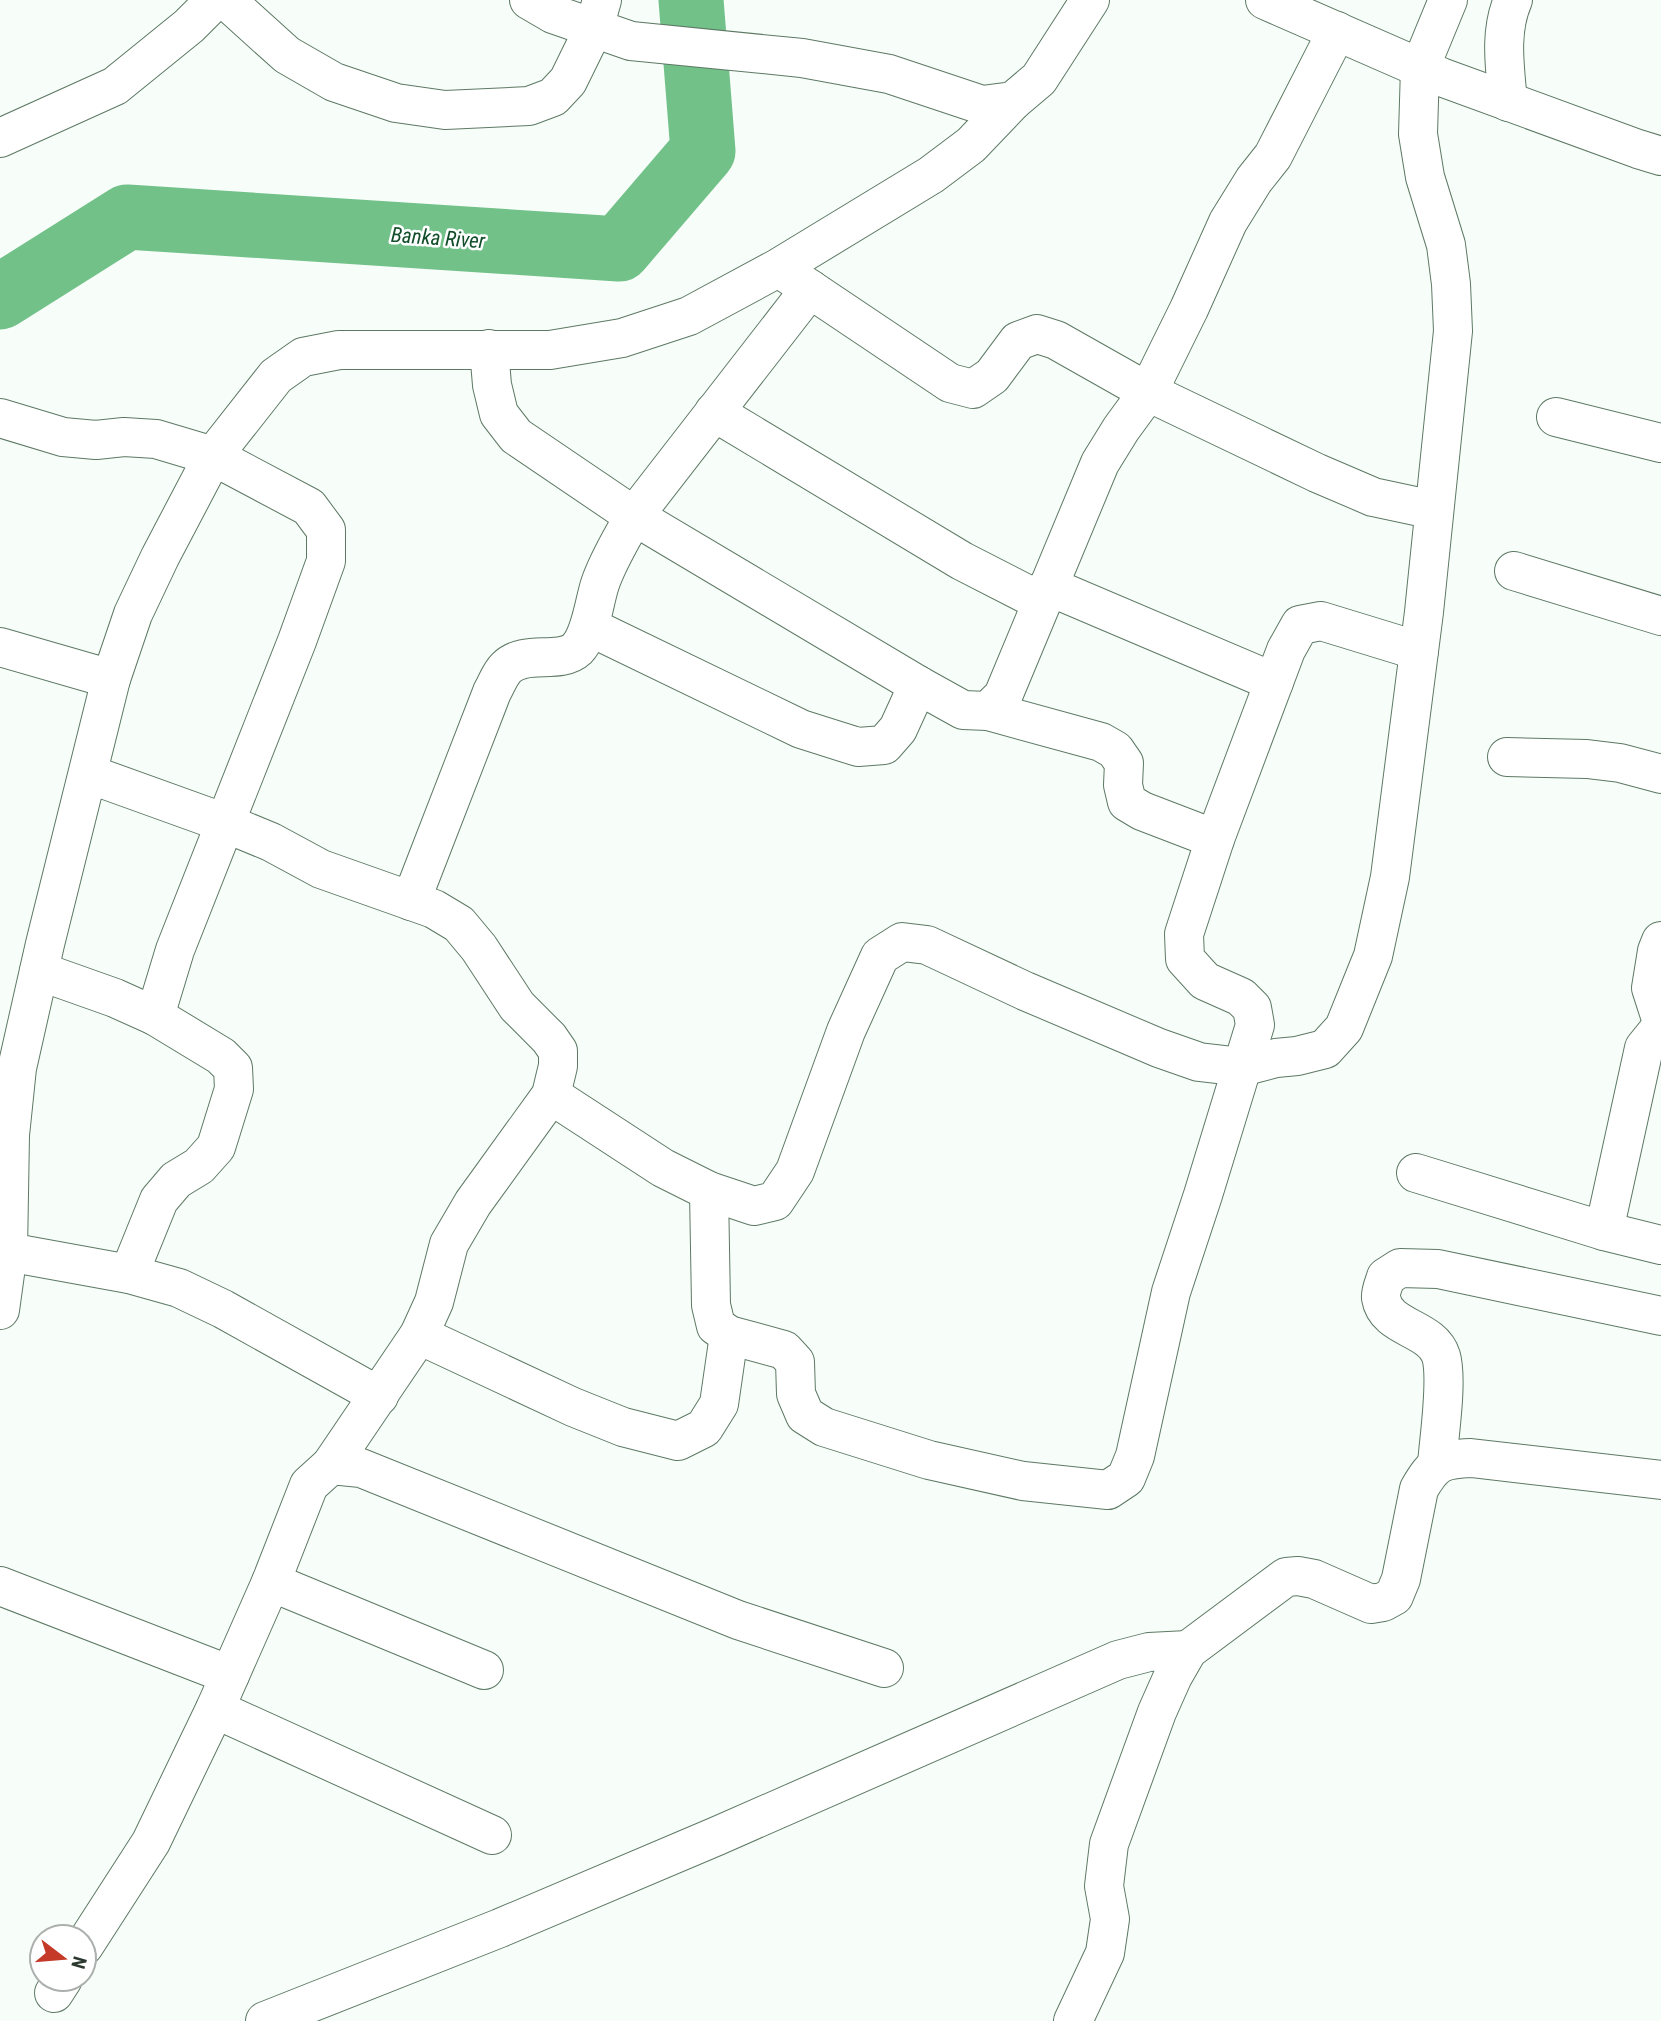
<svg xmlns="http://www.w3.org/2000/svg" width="1661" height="2021" font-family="'Roboto Condensed',sans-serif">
<rect width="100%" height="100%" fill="#f7fdf8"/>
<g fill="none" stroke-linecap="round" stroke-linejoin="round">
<path stroke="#71c189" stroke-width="65" d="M0 297 127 217 619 249 703 151 691 0"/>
<g stroke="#5d7964" stroke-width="40">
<g id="minor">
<path d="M226 0 287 55 334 82 396 103 445 110 529 106 553 97 568 81 594 28 602 0"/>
<path d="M529 0 553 14 631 41 802 58 889 74 982 105 1013 101 1039 79 1090 0"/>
<path d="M1265 0 1441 77 1638 149 1661 156"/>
<path d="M1508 102C1505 68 1499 32 1513 0"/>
<path d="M0 138 115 86 189 26 215 0"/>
<path d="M789 275 950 383 973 389 992 376 1018 341 1037 334 1056 340 1148 392 1317 473 1373 497 1434 510"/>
<path d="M489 349 492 385 499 414 516 436 634 516 918 685 963 710 988 711 1003 696 1100 463 1121 429 1148 392 1189 309 1228 222 1254 180 1273 156 1337 31"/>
<path d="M714 412 962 561 1042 602"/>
<path d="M1556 417 1661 443"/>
<path d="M0 418 63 437 96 440 124 437 156 439 213 456 309 507 326 530V561L297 641 175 950 155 1016"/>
<path d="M1514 571 1661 616"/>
<path d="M1048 586 1274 682"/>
<path d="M590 627 801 729 858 747 884 745 898 729 918 685"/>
<path d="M0 647 111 679"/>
<path d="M988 711 1101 742 1115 750 1124 763 1123 785 1127 802 1142 811 1215 839"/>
<path d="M1507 757 1587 759 1620 763 1661 774"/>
<path d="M89 774 225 823 271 842 321 869 434 909 459 924 479 948 517 1006 549 1038 558 1051V1066L551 1095 473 1203 449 1244 434 1302 419 1335 331 1465"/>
<path d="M411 901 492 692C496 685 500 674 506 668 524 649 560 665 577 649 591 635 594 602 600 584 608 560 622 538 634 516L810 289"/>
<path d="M1661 941 1657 951 1651 988 1661 1019"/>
<path d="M39 971 115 998 155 1016 221 1056 233 1068 234 1089 216 1147 199 1166 176 1180 159 1200 129 1274"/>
<path d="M551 1095 663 1168 709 1191 754 1206 775 1201 795 1171 846 1031 880 956 902 942 927 945 1025 991 1159 1048 1199 1062 1242 1067 1276 1058 1297 1056 1325 1049 1344 1028 1373 956 1390 877 1424 612 1453 331 1451 284 1446 245 1425 177 1418 134 1420 68 1448 0"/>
<path d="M1416 1173 1604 1231 1661 1245"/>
<path d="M709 1191 711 1305 716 1326 729 1335 784 1350 795 1362 796 1394 805 1415 824 1427 929 1460 1023 1481 1108 1490 1126 1478 1135 1456 1171 1292 1203 1195 1255 1025 1252 1008 1241 997 1205 981 1185 959 1184 934 1215 839 1286 650 1300 625 1321 621 1419 651"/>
<path d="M1604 1231 1644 1048 1661 1027"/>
<path d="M8 1252 129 1274 179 1288 223 1309 379 1396"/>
<path d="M0 1310 8 1252 10 1135 17 1068 45 944 111 679 133 614 160 557 213 456 276 376 303 357 339 350H550L622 338 689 316 778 268 931 175 971 145 1013 101"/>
<path d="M419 1335 573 1407 623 1427 678 1441 704 1428 719 1404 729 1335"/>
<path d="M1437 1464C1439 1437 1448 1380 1441 1356 1432 1327 1386 1329 1381 1298 1380 1292 1384 1284 1386 1277L1400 1268 1438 1269 1661 1316"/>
<path d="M271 1582 484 1670"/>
<path d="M0 1586 230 1675"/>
<path d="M215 1709 492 1835"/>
<path d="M84 1946 151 1842 215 1709 271 1582 309 1485 331 1465 361 1468 738 1620 884 1668"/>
<path d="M54 1993 63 1979"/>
<path d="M265 2021 500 1928 717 1836 1118 1660 1149 1652 1188 1650"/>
<path d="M1073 2021 1105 1953 1110 1919 1104 1886 1109 1844 1157 1712 1173 1676 1188 1650 1286 1577 1298 1576 1314 1579 1371 1604 1383 1602 1394 1596 1401 1579 1419 1489C1434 1463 1441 1459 1471 1458L1661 1480"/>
</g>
</g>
<use href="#minor" stroke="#fff" stroke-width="38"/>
</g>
<g text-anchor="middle" stroke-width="5" stroke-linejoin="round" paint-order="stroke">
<g font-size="21" font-style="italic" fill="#124e2a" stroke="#fff">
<text transform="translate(438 238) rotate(4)" y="7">Banka River</text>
</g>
</g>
<g transform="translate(63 1958) rotate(106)"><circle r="33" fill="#ffffff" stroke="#abb0ac" stroke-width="2"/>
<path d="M0-5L12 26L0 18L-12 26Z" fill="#c53928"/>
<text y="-10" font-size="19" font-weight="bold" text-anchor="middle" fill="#2d3930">N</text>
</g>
</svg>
